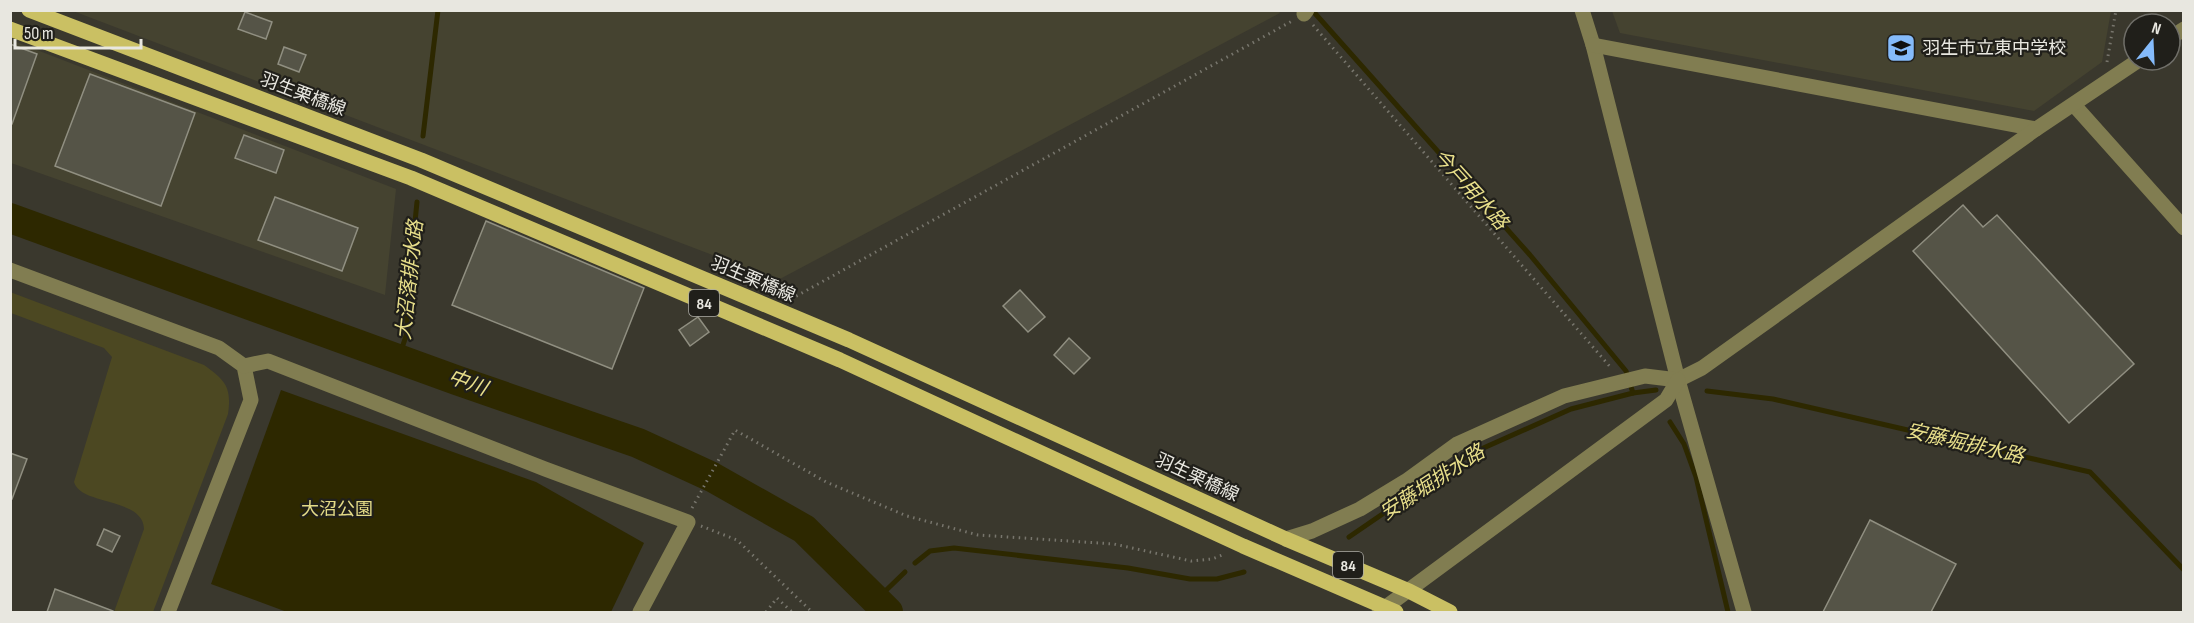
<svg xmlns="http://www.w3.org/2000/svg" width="2194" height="623" font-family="'Sofia Sans Condensed','Noto Sans JP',sans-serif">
<rect width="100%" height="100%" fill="#3a382d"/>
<g fill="#454330">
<path d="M1278 10 1280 13 778 280 73 11Z"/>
<path d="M1612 11V10L2111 11 2102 62 2034 111 1620 33Z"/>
<path d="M11 40 396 189 385 295 11 163Z"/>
</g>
<path fill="#4c4822" d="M10 292 204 365C225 380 232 387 228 414L153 612H114L144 529C143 497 81 506 74 482L112 357 104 348 11 313Z"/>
<path fill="#2d2800" d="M281 390 536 482 644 543 611 612H287L211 584Z"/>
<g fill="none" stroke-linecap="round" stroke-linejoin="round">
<g stroke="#2d2800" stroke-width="5">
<path d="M1312 10 1530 255 1626 371 1633 393"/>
<path d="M423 136 438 10"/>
<path d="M399 357 408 330 406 311 417 202"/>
<path d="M1707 391 1773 399 2090 472 2184 570"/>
<path d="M1670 422 1684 444 1696 477 1728 612"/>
<path d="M1349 537 1470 454 1571 409 1633 393 1656 390"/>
<path d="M915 563 930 551 954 548 1128 568 1190 579H1217L1244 572"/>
<path d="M876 600 905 572"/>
</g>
<path stroke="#2d2800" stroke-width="30" d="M10 218 456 380 638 443 712 477 804 529 888 612"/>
</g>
<g fill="#555447" stroke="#908f81" stroke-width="1.5">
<path d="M245 12 272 22 266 39 238 29Z"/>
<path d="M10 44 37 54 12 124H10Z"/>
<path d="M284 47 306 55 299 72 278 64Z"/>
<path d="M90 74 195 113 161 206 55 166Z"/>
<path d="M244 135 284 150 276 173 235 158Z"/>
<path d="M275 197 358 228 342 271 258 240Z"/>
<path d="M1963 205 1983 227 1997 215 2134 364 2069 423 1913 251Z"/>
<path d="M486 221 644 288 612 369 452 305Z"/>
<path d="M1020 290 1045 317 1028 332 1003 306Z"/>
<path d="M698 317 709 332 690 346 679 330Z"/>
<path d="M1069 338 1090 358 1074 374 1054 355Z"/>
<path d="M10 453 27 459 12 499 10 498Z"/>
<path d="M1870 520 1956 564 1931 612H1823Z"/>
<path d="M104 529 120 536 112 552 97 545Z"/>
<path d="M55 589 113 611V612H47Z"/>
</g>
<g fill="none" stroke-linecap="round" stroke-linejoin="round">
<g stroke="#78766d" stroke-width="3" stroke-dasharray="1.5 4.5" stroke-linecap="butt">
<path d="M1313 25 1612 369"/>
<path d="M2107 62 2116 10"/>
<path d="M791 299 1292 21"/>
<path d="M692 508 735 430 826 482 907 516 978 535 1114 544 1191 561 1212 559 1225 554"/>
<path d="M701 526 737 540 812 612"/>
<path d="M766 612 777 598 792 612"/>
</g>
<g stroke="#817d51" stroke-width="15">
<path d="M1582 10 1593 45 1678 380 1744 612"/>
<path d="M1304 14 1307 10"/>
<path d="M2170 38 2184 29"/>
<path d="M1593 45 2036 129"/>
<path d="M2074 105 2184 228"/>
<path d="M10 270 219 348 244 366 251 400 168 612"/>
<path d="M244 366 268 361 545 469 688 522 640 612"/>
<path d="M1286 539 1312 531 1360 509 1406 481 1457 444 1564 396 1645 376 1678 380 1702 368 2036 129 2139 60"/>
<path d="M1379 612 1666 400 1678 380"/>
</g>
<g stroke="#cac063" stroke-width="15">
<path d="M29 10 421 160 849 340 1286 539 1409 591 1450 612"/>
<path d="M10 29 411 178 840 360 1243 546 1396 612"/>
</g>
</g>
<defs>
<g id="school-square" transform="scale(1.5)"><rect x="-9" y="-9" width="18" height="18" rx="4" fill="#85bbfb" stroke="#201f1a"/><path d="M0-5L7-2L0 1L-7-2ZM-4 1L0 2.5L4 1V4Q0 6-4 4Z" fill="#111"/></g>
</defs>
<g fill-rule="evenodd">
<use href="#school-square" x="1901" y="48"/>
</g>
<g text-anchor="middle" stroke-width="4.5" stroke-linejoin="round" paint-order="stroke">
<g fill="#201f1a" stroke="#acaba5" stroke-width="1.5">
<rect x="689" y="290" width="30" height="26" rx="4.5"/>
<rect x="1333" y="552" width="30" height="26" rx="4.5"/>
</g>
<g font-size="16" font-weight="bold" fill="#e8e7e0">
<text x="704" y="309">84</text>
<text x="1348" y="571">84</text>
</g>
<g font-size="18" fill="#e8e7e0" stroke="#201f1a" text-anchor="start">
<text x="1922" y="54">羽生市立東中学校</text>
</g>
<g font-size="18" fill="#e8e7e0" stroke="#201f1a">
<text transform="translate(303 94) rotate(21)" y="6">羽生栗橋線</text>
<text transform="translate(753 279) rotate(23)" y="6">羽生栗橋線</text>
<text transform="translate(1197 477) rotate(25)" y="6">羽生栗橋線</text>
</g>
<g font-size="18" fill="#e4db87" stroke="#201f1a">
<text x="337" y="515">大沼公園</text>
</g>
<g font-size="20" font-style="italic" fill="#e8df8a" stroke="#201f1a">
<text transform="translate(1471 189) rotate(48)" y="7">今戸用水路</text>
<text transform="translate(409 280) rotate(-84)" y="7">大沼落排水路</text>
<text transform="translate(468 382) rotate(20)" y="7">中川</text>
<text transform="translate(1965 443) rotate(13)" y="7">安藤堀排水路</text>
<text transform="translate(1432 482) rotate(-33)" y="7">安藤堀排水路</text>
</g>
</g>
<rect width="2194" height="623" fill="none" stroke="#e8e7e0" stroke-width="24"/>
<g transform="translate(2152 42) rotate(18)"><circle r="28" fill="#201f1a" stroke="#706f69" stroke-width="1.5"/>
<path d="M0-4.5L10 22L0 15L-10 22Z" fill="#85bbfb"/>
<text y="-9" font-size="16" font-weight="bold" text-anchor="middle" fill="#e8e7e0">N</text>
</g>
<path d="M15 39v9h126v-9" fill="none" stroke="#e8e7e0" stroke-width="3"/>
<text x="24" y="39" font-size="18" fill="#e8e7e0" stroke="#201f1a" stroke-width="4.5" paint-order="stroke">50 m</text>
</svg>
